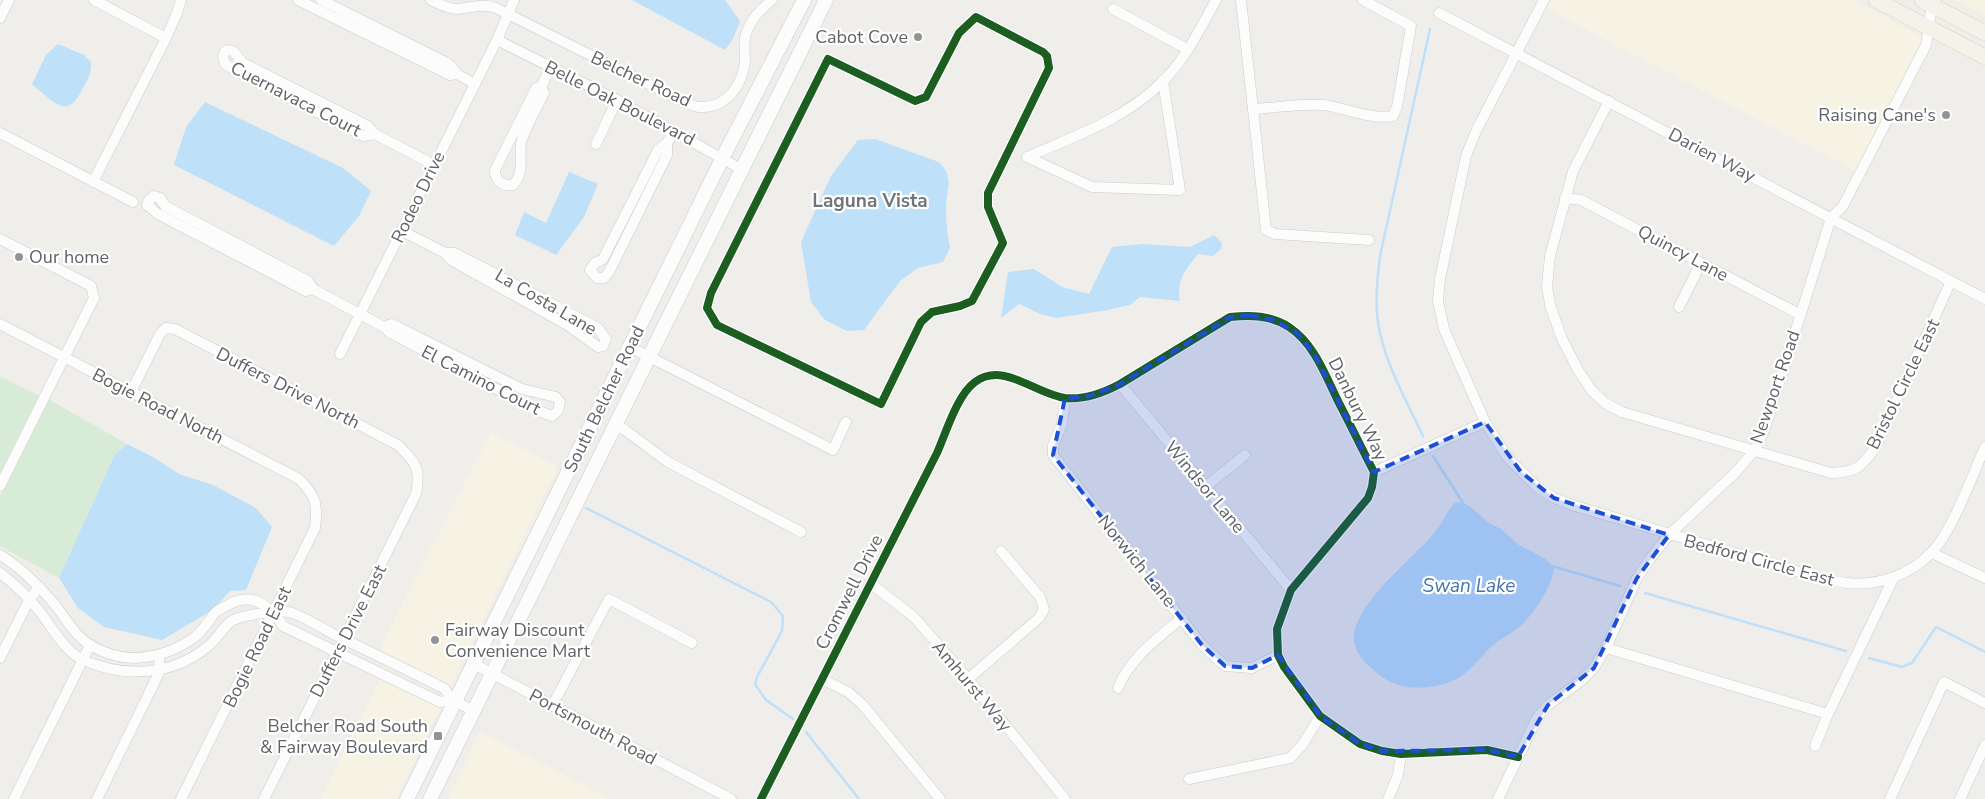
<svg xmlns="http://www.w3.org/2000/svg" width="1985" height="799" font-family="'Nunito Sans',sans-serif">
<rect width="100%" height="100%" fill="#efeeea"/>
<g fill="#f7f3e4">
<path d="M1549 0H1853L1922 37 1921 44 1856 171 1545 8Z"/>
<path d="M1954 0H1985V16Z"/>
<path d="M491 432 558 467 447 693 389 662 381 646Z"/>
<path d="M384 672 443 702 396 799H320Z"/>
<path d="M480 732H481L611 799H448Z"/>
</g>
<g fill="#d8ebd6">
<path d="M0 376 39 396 0 476Z"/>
<path d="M48 399 127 444 114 456 59 578 0 546V496Z"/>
</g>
<g fill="#bfe0f9">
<path d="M632 0H725L740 21 733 39 725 50Z"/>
<path d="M58 44 84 55 91 62C92 72 88 79 83 88 67 122 53 101 32 84L46 55Z"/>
<path d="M205 102 343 168 371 191 359 216 334 246 174 165 186 127Z"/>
<path d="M875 139 939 162C955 179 946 188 946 208 946 222 947 234 950 248L943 262 918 268 900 281 864 330 847 331 825 320 811 302 801 242 831 176 858 140Z"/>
<path d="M569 172 598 184 584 217 556 255 515 235 524 212 546 223Z"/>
<path d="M1214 235 1222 243 1221 249 1213 256 1198 254C1186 269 1176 280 1180 301L1140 297 1130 305 1108 310 1056 318 1040 314 1019 304 1001 318 1008 272 1034 269 1062 287 1089 294 1112 247 1143 244 1190 247Z"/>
<path d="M127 444 153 457 179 474 213 485 256 508 272 527 246 590 230 591 211 611 162 640 104 627 78 608 59 578 114 456Z"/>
<path d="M1461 502 1471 507 1489 523 1501 529 1519 545 1546 559 1554 567C1554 584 1532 617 1518 628 1511 634 1501 638 1493 645 1483 654 1475 666 1464 674 1448 687 1417 691 1398 685 1386 681 1376 673 1367 664 1355 653 1350 639 1357 623 1368 598 1393 575 1412 556 1421 547 1431 538 1438 528 1444 520 1447 511 1454 503Z"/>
</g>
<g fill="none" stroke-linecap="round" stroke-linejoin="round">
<g stroke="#bfe0f9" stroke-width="2.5">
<path d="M1423 436C1408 404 1388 369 1380 333 1374 308 1377 282 1380 256L1430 29"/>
<path d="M1433 456 1463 503"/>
<path d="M586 508 771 602 783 616 782 631 757 677 755 684 766 700 793 719"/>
<path d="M1552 566 1620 586"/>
<path d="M1645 593 1846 651"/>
<path d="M1869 658 1902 667 1912 663 1936 627 1985 652"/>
<path d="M806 732 859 799"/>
</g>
<g stroke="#cbcccc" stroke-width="11">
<g id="minor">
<path d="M94 0 166 38"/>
<path d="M298 0 450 75 457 74"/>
<path d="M321 0 445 62 451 66 457 74 475 84"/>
<path d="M431 0C439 4 448 9 457 9 471 8 482 3 496 8L686 103C690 104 696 107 701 107 727 108 743 84 745 61 745 52 743 43 746 34 751 19 760 10 772 0"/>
<path d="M1241 0 1253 109C1276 108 1301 103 1324 105 1347 108 1370 120 1393 116L1397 107 1411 26 1363 0"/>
<path d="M1544 0 1476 131 1466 156 1440 279 1438 301 1444 329 1485 422 1508 458 1536 486 1554 498 1575 506 1820 578C1829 580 1838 582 1847 583 1877 586 1909 576 1931 553 1952 532 1972 476 1985 447"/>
<path d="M1113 9 1187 49"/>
<path d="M1439 13 1985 299"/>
<path d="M976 17 1043 52 1047 56 1049 68 988 193V207L1003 243 972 301 960 306 932 312 921 322 881 404 717 325 707 308 711 293 828 59 915 101 926 97 959 33Z"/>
<path d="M0 18 9 0"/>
<path d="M497 40 617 100 741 169"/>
<path d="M541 87 544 93C538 106 523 131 521 144 519 160 525 172 513 185 502 186 495 181 495 170L536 88 541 87 551 67"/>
<path d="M1609 101 1573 171 1550 256 1547 286 1550 305 1562 339 1578 370 1592 391 1605 403 1622 412 1831 473C1857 472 1860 468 1875 448L1951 281"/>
<path d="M1253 109 1266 230 1275 234 1369 240"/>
<path d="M0 133 133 202"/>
<path d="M375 134 364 136 231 68 225 64 223 56 225 51 229 50 233 51 243 63 368 126 375 134 434 165"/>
<path d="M667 143V155L609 272 604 278H597L590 270 595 263 603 259 658 150 667 143 674 131"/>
<path d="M596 144 617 100"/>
<path d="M1027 157 1092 187 1180 190 1163 81"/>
<path d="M1027 157C1073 137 1125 119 1161 83 1184 62 1201 27 1216 0"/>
<path d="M93 182 166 38 177 13 181 0"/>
<path d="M1565 198 1581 200 1799 314"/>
<path d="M402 231 445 253 451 260 569 326 598 347 603 346 606 339 598 328 478 265 454 253H445"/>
<path d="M0 239 91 286 94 298 0 486"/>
<path d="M313 289 306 291 158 214 147 205 149 200 154 196 160 198 165 206 308 281 313 289 384 327 389 332 536 410 552 416 558 411 560 402 556 397 522 389 392 324 384 327"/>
<path d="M1679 307 1701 263"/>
<path d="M0 324 299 479C316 496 318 504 315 528L181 799"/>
<path d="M630 347 833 450 846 422"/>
<path d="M340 354 497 40 514 0"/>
<path d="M1120 384 1291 590"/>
<path d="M131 392 160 334 166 328 175 329 398 445C416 463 421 468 416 494L264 799"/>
<path d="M1065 398 1062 424 1053 446V455L1202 645 1225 666 1252 668 1278 655"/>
<path d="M614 424 625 430 668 462 801 532"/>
<path d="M1374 472 1485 422"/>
<path d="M1205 487 1245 455"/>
<path d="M1932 553 1985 578"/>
<path d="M0 555C22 568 40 587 56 606 63 615 69 625 77 634 90 649 115 658 135 658 158 657 177 650 195 637 203 631 208 621 215 613 218 610 223 608 228 605 252 591 270 605 283 626L440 702 452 700"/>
<path d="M0 573C15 584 29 598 40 612 52 627 65 652 83 660 124 678 172 676 207 647 217 640 223 626 233 620 243 615 278 610 289 612 301 615 322 628 333 634 370 652 408 670 445 689L452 700 474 711"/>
<path d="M870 583 914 617 968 679 1065 799"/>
<path d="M1606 648 1828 714"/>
<path d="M0 658 29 600 39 587"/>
<path d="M474 664 731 799"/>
<path d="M822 679 848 692 862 704 940 799"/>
<path d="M968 679 1039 618 1044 609 1040 597 1001 551"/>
<path d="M1118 688C1129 659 1158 638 1182 618"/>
<path d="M552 706 609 599 692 643"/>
<path d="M1815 746 1828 714 1894 577"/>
<path d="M1189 779 1290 758 1303 744 1320 716"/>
<path d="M14 799 90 645"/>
<path d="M97 799 160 671 159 656"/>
<path d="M761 799 937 453C946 433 957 395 975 382 1003 361 1035 394 1065 398 1084 400 1103 393 1120 384L1230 317C1250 315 1271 315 1289 327 1315 344 1326 377 1339 403 1351 426 1362 449 1374 472L1372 487 1368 498 1291 590 1277 629 1278 655 1284 667 1320 716 1360 744 1382 751 1401 754 1487 750 1518 757"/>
<path d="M1388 799 1398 775 1401 754"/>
<path d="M1498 799 1537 718 1548 705 1581 681 1594 668 1606 648 1637 578 1650 559 1669 535 1736 472 1755 450 1765 428 1831 218 1843 206 1926 45 1932 5 1935 0"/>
<path d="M1890 799 1944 682 1985 703"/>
<path d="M1960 799 1985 745"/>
</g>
</g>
<g stroke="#cacacb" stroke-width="15">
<g id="secondary">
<path d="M407 799 723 157 804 0"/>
<path d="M430 799 826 0"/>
</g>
</g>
<g stroke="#d7ceb8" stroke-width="16">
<g id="primary">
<path d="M1876 0 1985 57"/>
<path d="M1922 0 1985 33"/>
</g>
</g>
<use href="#minor" stroke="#fdfcfc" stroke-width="10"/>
<use href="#secondary" stroke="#fdfcfc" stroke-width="14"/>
<use href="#primary" stroke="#f4f2e9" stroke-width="15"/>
<g stroke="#fff" stroke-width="11">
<g id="cycleway">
<path d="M976 17 1043 52 1047 56 1049 68 988 193V207L1003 243 972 301 960 306 932 312 921 322 881 404 717 325 707 308 711 293 828 59 915 101 926 97 959 33Z"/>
<path d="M761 799 937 453C946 433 957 395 975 382 1003 361 1035 394 1065 398 1084 400 1103 393 1120 384L1230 317C1250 315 1271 315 1289 327 1315 344 1326 377 1339 403 1351 426 1362 449 1374 472L1372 487 1368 498 1291 590 1277 629 1278 655 1284 667 1320 716 1360 744 1382 751 1401 754 1487 750 1518 757"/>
</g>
</g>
<use href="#cycleway" stroke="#1b5e20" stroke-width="8"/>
</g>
<path fill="#1d4ed8" fill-opacity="0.2" stroke="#1d4ed8" stroke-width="4" stroke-dasharray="10 6" stroke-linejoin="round" d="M1249 315 1274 320 1297 333 1315 355 1374 472 1485 422 1521 472 1554 498 1669 535 1637 578 1594 668 1548 705 1518 757 1487 750 1382 751 1360 744 1320 716 1278 655 1252 668 1225 666 1202 645 1053 455 1065 398 1089 396 1120 384 1230 317Z"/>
<g fill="#919496" stroke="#fff" stroke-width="2">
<circle cx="918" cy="37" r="5"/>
<circle cx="1946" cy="115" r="5"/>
<circle cx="19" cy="257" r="5"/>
<circle cx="435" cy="640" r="5"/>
<rect x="433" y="731" width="10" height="10" rx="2.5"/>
</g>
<g text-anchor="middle" stroke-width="4.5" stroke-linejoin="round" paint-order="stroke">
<g font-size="18" fill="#5f6368" stroke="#fff" text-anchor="end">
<text x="908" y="43">Cabot Cove</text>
<text x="1936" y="121">Raising Cane's</text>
<text x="29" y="263" text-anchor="start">Our home</text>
<text x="445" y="636" text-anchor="start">Fairway Discount<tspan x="445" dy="21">Convenience Mart</tspan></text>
<text x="428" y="732">Belcher Road South<tspan x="428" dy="21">&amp; Fairway Boulevard</tspan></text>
</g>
<g font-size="18" fill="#5f6368" stroke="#fff">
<text transform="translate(641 79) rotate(25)" y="6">Belcher Road</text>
<text transform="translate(296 99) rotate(27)" y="6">Cuernavaca Court</text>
<text transform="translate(620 103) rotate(27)" y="6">Belle Oak Boulevard</text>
<text transform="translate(1712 155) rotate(28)" y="6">Darien Way</text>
<text transform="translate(418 197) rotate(-64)" y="6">Rodeo Drive</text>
<text transform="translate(1683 253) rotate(28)" y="6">Quincy Lane</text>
<text transform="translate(546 302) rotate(30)" y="6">La Costa Lane</text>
<text transform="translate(481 380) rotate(27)" y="6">El Camino Court</text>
<text transform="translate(1903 384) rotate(-64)" y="6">Bristol Circle East</text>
<text transform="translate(1775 387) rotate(-71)" y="6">Newport Road</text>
<text transform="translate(288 388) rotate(27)" y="6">Duffers Drive North</text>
<text transform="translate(604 399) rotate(-64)" y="6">South Belcher Road</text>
<text transform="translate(158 406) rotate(27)" y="6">Bogie Road North</text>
<text transform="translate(1358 409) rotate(64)" y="6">Danbury Way</text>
<text transform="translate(1205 487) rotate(50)" y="6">Windsor Lane</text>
<text transform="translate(1759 560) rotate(15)" y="6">Bedford Circle East</text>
<text transform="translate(1137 561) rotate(51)" y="6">Norwich Lane</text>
<text transform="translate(849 592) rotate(-63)" y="6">Cromwell Drive</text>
<text transform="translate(348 631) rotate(-63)" y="6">Duffers Drive East</text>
<text transform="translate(257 647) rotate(-64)" y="6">Bogie Road East</text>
<text transform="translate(972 686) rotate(50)" y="6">Amhurst Way</text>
<text transform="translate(593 727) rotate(28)" y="6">Portsmouth Road</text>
</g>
<g font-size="19" font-weight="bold" fill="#70757a" stroke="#fff">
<text x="870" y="207">Laguna Vista</text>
</g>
<g font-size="19" font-style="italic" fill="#4174aa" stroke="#fff">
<text x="1469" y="592">Swan Lake</text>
</g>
</g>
</svg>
